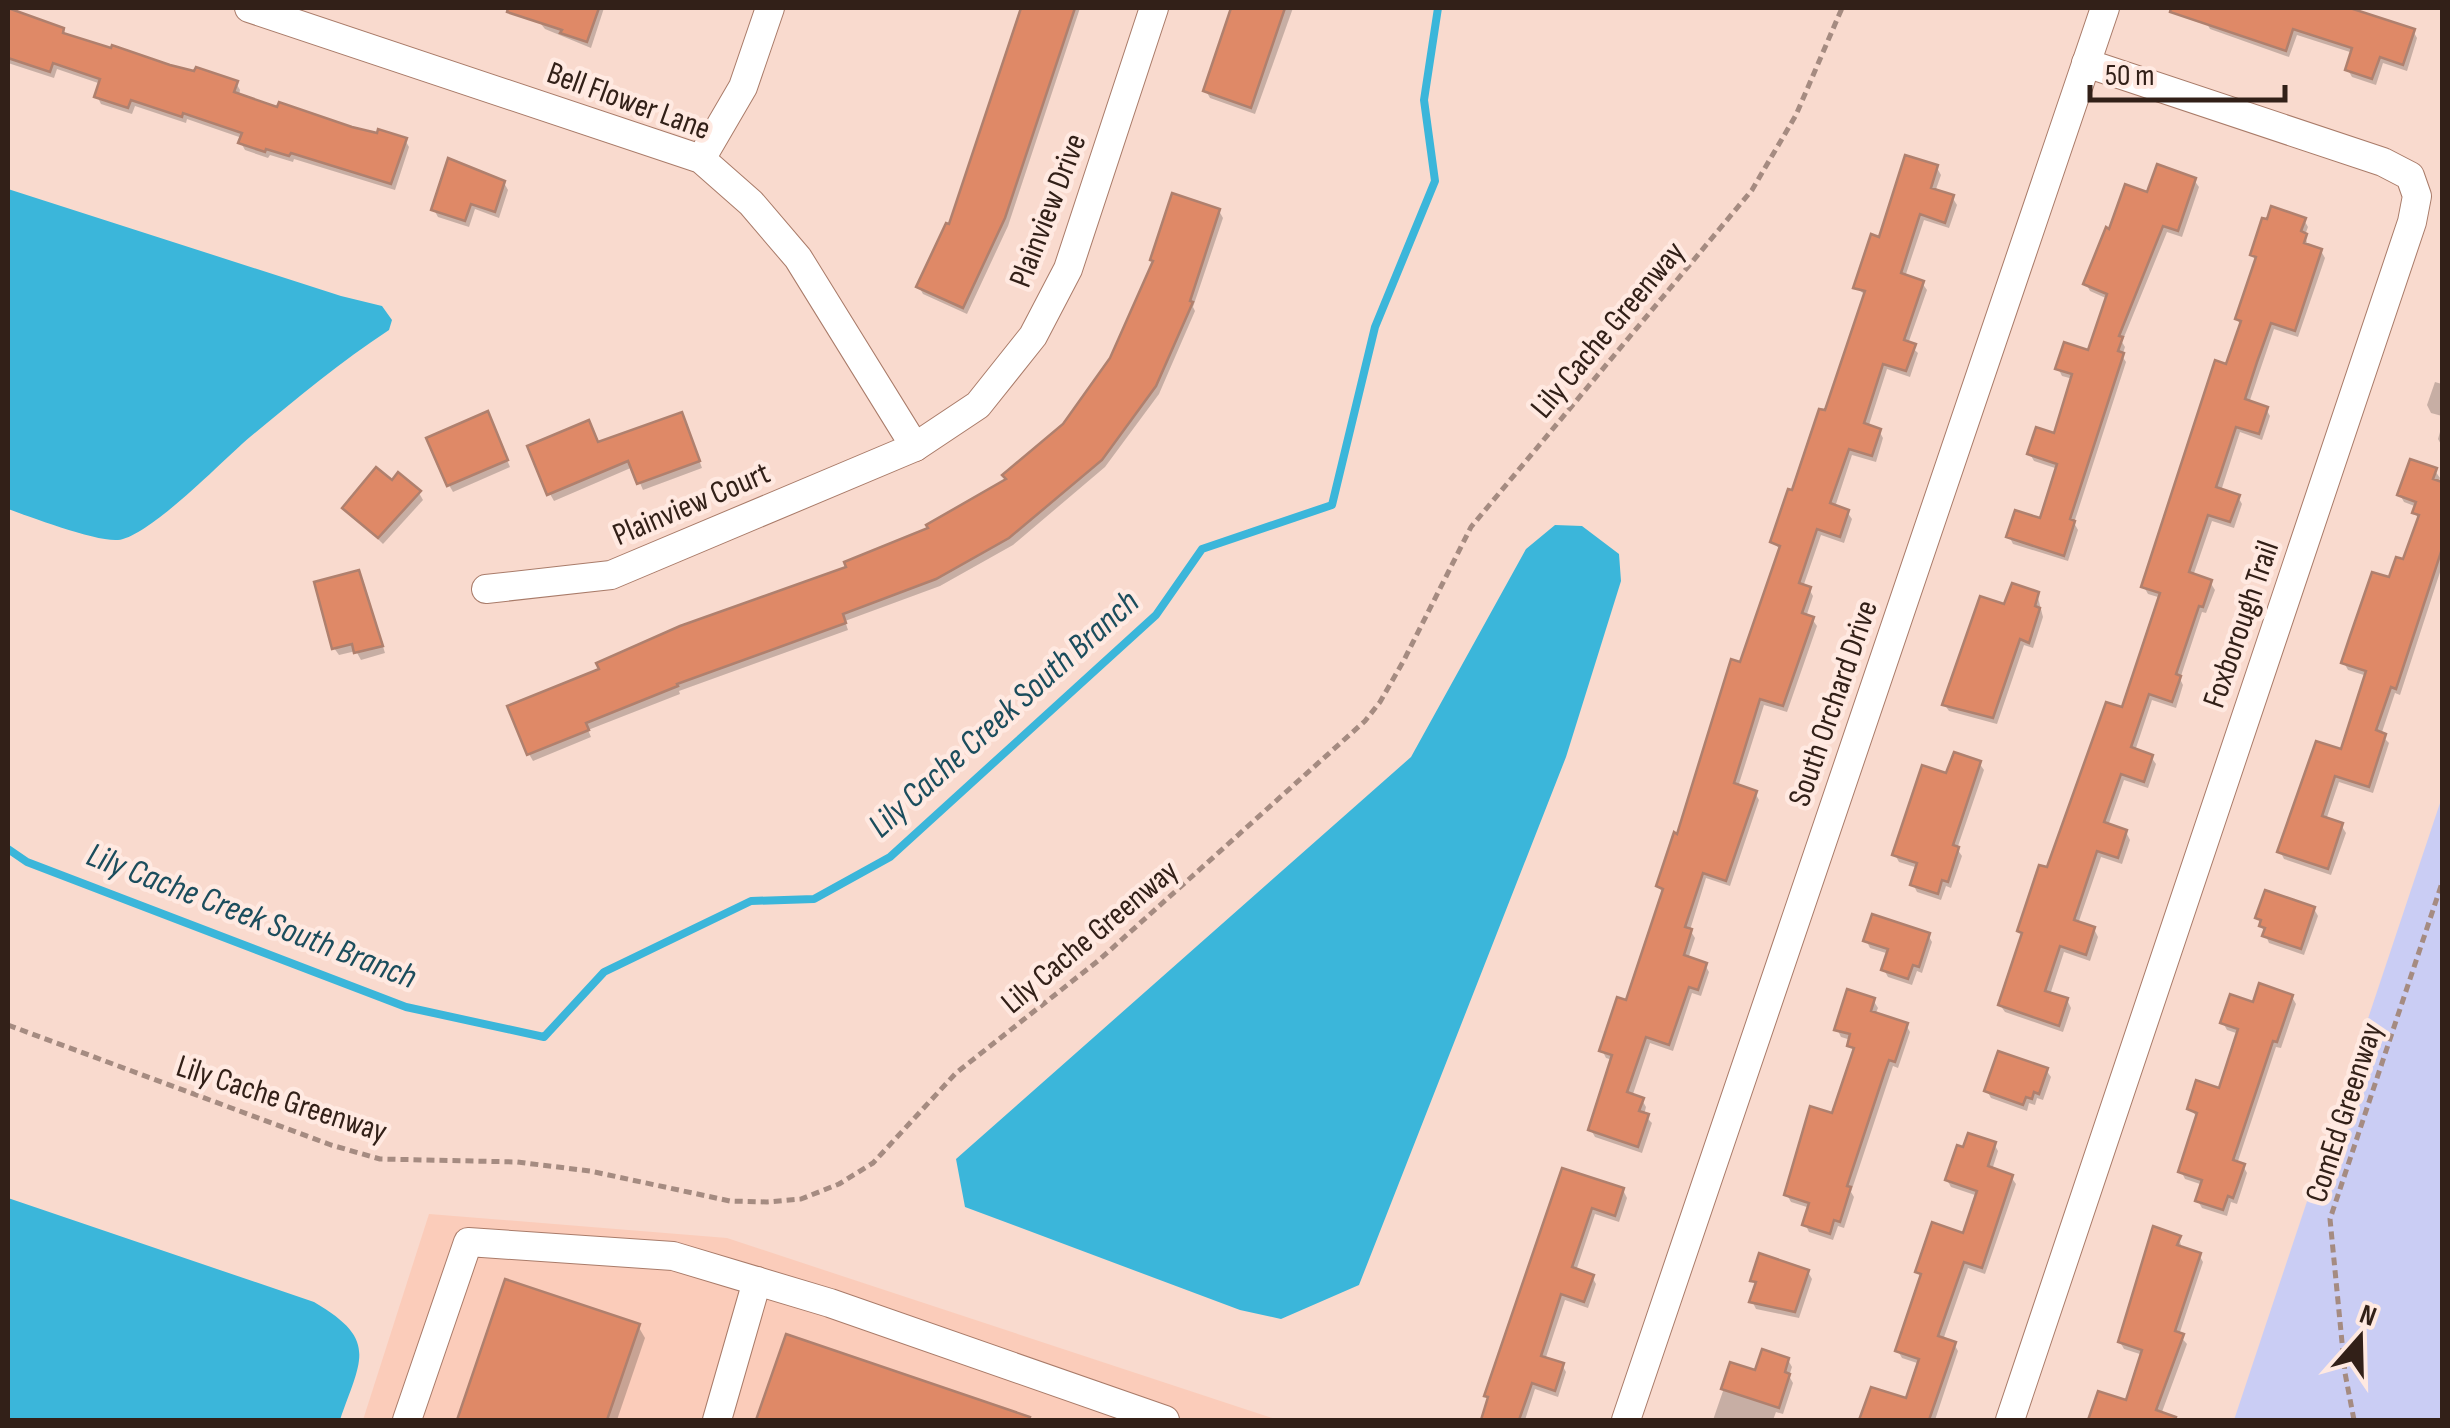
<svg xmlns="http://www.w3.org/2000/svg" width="2450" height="1428" font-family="'Sofia Sans Condensed',sans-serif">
<rect width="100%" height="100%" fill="#f9dace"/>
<path fill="#fbccba" d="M429 1214 727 1238 1278 1420H363Z"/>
<path fill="#cacdf4" d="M2442 797V1420H2234Z"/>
<g fill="#3bb6da">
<path d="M8 189 341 296 382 306 392 320 389 330C340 362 295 400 250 437 223 460 149 537 118 540 97 542 30 517 8 509Z"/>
<path d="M1555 525 1582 526 1619 554 1621 581 1566 757 1359 1285 1281 1319 1240 1310 965 1207 956 1159 1411 757 1526 549Z"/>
<path d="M8 1198 314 1302C379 1340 361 1359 340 1420H8Z"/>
</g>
<g fill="#0003">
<path d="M8 8 63 30 67 36 236 83 240 90 239 96 352 129 405 140 409 147 395 190 294 159 293 162 270 155 268 158 245 150 241 143 242 138 187 119 186 123 135 106 132 114 101 104 97 96 101 84 57 69 54 78 8 63Z"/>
<path d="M528 8H604L591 48 545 29Z"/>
<path d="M1024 8H1080L1008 226 967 314 923 294 919 287 951 228Z"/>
<path d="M1236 8H1293L1255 114 1210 98 1206 91Z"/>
<path d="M2211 8H2343L2413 31 2417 38 2407 71 2383 63 2376 85 2352 77 2348 70 2353 53 2297 35 2289 57 2210 29 2206 22Z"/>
<path d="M1937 168 1941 175 1935 192 1952 197 1957 205 1949 228 1924 220 1905 277 1922 283 1927 290 1908 344 1918 353 1910 377 1887 369 1868 428 1879 431 1883 438 1876 462 1852 455 1835 507 1847 512 1852 519 1844 543 1821 535 1803 587 1809 589 1813 596 1806 617 1812 619 1817 626 1787 712 1764 705 1738 787 1755 793 1759 800 1730 886 1706 878 1690 930 1695 938 1688 959 1705 965 1709 972 1701 996 1692 993 1673 1051 1650 1043 1632 1097 1642 1100 1646 1107 1644 1115 1652 1123 1642 1153 1595 1137 1591 1130 1613 1060 1606 1058 1602 1050 1627 1003 1663 893 1658 886 1781 550 1772 542 1826 414 1866 296 1856 287 1880 240Z"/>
<path d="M2194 180 2199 187 2182 237 2167 232 2122 342 2125 347 2122 356 2126 362 2074 523 2078 530 2068 561 2013 544 2009 536 2041 521 2058 469 2034 461 2030 454 2055 436 2073 379 2062 376 2058 368 2090 353 2108 299 2090 291 2086 284 2111 232 2149 195Z"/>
<path d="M504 183 508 190 499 218 475 209 469 227 438 217 434 210Z"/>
<path d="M1219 211 1223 218 1193 307 1195 311 1159 394 1105 467 1013 545 940 586 845 621 848 630 679 691 680 694 588 730 591 737 533 761 529 754 849 569 931 529 1008 481 1065 425 1112 360 1155 264 1152 260Z"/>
<path d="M2304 220 2308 227 2305 235 2308 247 2321 251 2325 258 2298 337 2274 329 2249 403 2266 409 2270 416 2262 440 2240 432 2221 491 2238 497 2242 504 2234 528 2212 521 2193 576 2210 582 2215 590 2206 613 2202 612 2180 679 2183 685 2176 708 2152 700 2135 751 2151 757 2156 764 2148 788 2124 780 2108 826 2126 832 2130 840 2122 864 2101 857 2078 924 2094 929 2098 937 2090 961 2064 952 2050 995 2067 1000 2071 1008 2063 1032 2005 1012 2000 1005 2023 937 2019 931 2124 710 2161 598 2148 594 2144 587 2241 326 2237 319 2257 262 2252 255Z"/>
<path d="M2435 382 2442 384V416L2431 413 2427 405Z"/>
<path d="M491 422 510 467 453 492 449 485Z"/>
<path d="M685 422 702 468 643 490 633 467 554 501 550 494 598 445Z"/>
<path d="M2442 425V446L2438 439Z"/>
<path d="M2435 471 2440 478 2438 483 2442 485V566L2400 695 2395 693 2381 735 2389 743 2373 793 2339 782 2326 820 2341 825 2346 833 2331 875 2284 859 2280 851 2342 752 2367 676 2348 670 2344 663 2390 580 2404 562 2419 520 2415 513 2417 507 2404 502 2400 495Z"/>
<path d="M392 483 419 493 423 500 383 544 346 508Z"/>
<path d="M362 580 385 653 361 660 356 651 339 655 334 648Z"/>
<path d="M2037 594 2043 617 2033 648 2024 645 1997 724 1949 711 1944 704 2006 608Z"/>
<path d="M1979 763 1984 770 1957 849 1962 856 1951 888 1946 886 1941 900 1917 892 1913 884 1918 868 1899 862 1895 855Z"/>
<path d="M2314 909 2318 916 2304 955 2269 943 2258 918Z"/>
<path d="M1928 935 1932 942 1922 973 1917 971 1912 985 1888 977 1884 970 1889 954 1870 948 1866 940Z"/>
<path d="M2292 997 2296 1004 2281 1048 2276 1047 2237 1164 2243 1166 2247 1173 2237 1204 2231 1202 2227 1216 2202 1208 2198 1201 2203 1185 2185 1179 2181 1171 2198 1118 2190 1109 2220 1091 2239 1034 2227 1030 2223 1023 2254 1005Z"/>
<path d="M1873 1000 1878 1008 1875 1015 1906 1025 1910 1032 1898 1068 1893 1066 1851 1192 1854 1197 1844 1228 1838 1226 1833 1240 1809 1232 1805 1224 1810 1208 1791 1202 1787 1195 1834 1117 1855 1054 1850 1045 1851 1040 1841 1037 1837 1029Z"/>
<path d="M2046 1070 2051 1077 2043 1100 2037 1098 2035 1105 2029 1103 2027 1111 1991 1098 1987 1091Z"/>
<path d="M1994 1144 1998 1151 1992 1170 2011 1177 2016 1184 1985 1274 1968 1268 1943 1340 1954 1344 1958 1351 1935 1420H1862L1872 1390 1908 1401 1920 1364 1902 1358 1898 1351 1922 1279 1918 1271 1965 1236 1978 1196 1951 1187 1947 1180Z"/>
<path d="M1564 1171 1623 1190 1627 1198 1619 1222 1595 1214 1576 1271 1592 1277 1596 1284 1588 1308 1565 1300 1545 1360 1562 1365 1566 1372 1558 1397 1535 1389 1525 1420H1481Z"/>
<path d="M2179 1238 2182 1249 2199 1255 2203 1262 2179 1335 2187 1344 2159 1420H2093L2092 1418 2128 1403 2143 1355 2124 1349 2120 1342Z"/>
<path d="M1808 1272 1812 1279 1799 1318 1756 1309 1752 1301 1757 1288 1753 1280Z"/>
<path d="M506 1282 638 1326 645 1338 617 1420H460Z"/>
<path d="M787 1337 1032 1420H759Z"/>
<path d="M1788 1360 1792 1367 1789 1376 1793 1383 1783 1414 1776 1412 1773 1420H1713L1732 1365 1756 1373Z"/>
</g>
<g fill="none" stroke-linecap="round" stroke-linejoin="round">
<path stroke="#3bb6da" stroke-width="8" d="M8 849 27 862 406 1007 544 1037 604 972 751 901 814 899 890 857 1156 615 1202 549 1332 505 1375 327 1435 181 1424 100 1438 8"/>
</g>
<g fill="#df8967" stroke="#af806e" stroke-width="2.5">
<path d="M8 8 64 28 63 33 111 48 112 45 170 65 194 71 196 67 238 81 234 92 277 107 279 102 352 127 377 133 378 129 407 138 391 184 291 153 289 156 266 149 265 152 238 143 242 133 183 113 182 117 131 100 128 108 94 97 100 79 53 63 50 72 8 58Z"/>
<path d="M508 8H599L587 42 560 33 562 30 507 12Z"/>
<path d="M1021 8H1075L1005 218 963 308 916 287 946 223 949 224Z"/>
<path d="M1231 8H1285L1251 108 1203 91Z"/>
<path d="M2171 8H2350L2415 29 2403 65 2380 57 2372 79 2345 70 2352 48 2293 29 2286 51 2170 12Z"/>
<path d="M1905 155 1938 165 1931 188 1954 195 1945 223 1920 214 1901 273 1924 281 1904 340 1916 344 1906 371 1883 364 1864 423 1881 429 1872 456 1849 449 1830 503 1849 510 1840 537 1817 529 1799 583 1811 587 1802 613 1814 617 1783 706 1760 699 1734 783 1757 791 1726 881 1703 873 1685 927 1692 929 1684 955 1707 963 1698 990 1689 987 1669 1045 1646 1037 1627 1092 1644 1098 1639 1111 1649 1114 1638 1147 1588 1130 1612 1055 1599 1051 1617 997 1626 1000 1663 889 1656 886 1674 832 1677 834 1731 659 1740 662 1780 546 1770 542 1788 489 1792 490 1819 409 1825 410 1865 291 1853 288 1871 234 1879 237Z"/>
<path d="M448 158 505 181 495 212 471 204 465 221 431 210Z"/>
<path d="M2157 164 2196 178 2178 231 2163 226 2119 336 2123 337 2118 351 2124 353 2070 519 2075 521 2064 556 2006 537 2015 510 2040 518 2057 464 2027 454 2036 427 2054 433 2072 374 2055 369 2064 342 2088 350 2107 294 2083 284 2106 227 2109 229 2125 184 2147 192Z"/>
<path d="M1172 193 1220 209 1190 301 1193 302 1156 386 1102 460 1009 538 936 579 843 614 846 623 677 684 678 686 586 723 589 730 527 755 507 706 599 669 596 663 680 626 846 567 844 562 928 528 926 525 1006 479 1002 475 1063 424 1110 358 1153 261 1150 260Z"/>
<path d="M2271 206 2306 218 2301 231 2307 234 2304 243 2322 249 2295 331 2271 323 2257 362 2245 399 2268 407 2259 434 2236 427 2216 487 2240 495 2230 522 2208 515 2189 572 2212 580 2203 607 2199 606 2176 674 2181 676 2172 702 2149 694 2131 747 2153 755 2144 782 2121 774 2104 822 2127 830 2118 858 2097 851 2074 920 2095 927 2086 955 2060 946 2045 991 2068 998 2059 1026 1998 1005 2022 933 2017 931 2039 865 2047 867 2106 702 2122 707 2160 593 2141 587 2215 360 2226 364 2241 321 2235 319 2256 257 2250 255 2262 218 2267 219Z"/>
<path d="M488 411 508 460 447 486 426 438Z"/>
<path d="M682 412 700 461 637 484 628 461 547 495 527 446 589 420 598 442Z"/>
<path d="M2410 459 2437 468 2433 479 2442 482V549L2396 689 2391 687 2376 730 2386 734 2369 787 2335 776 2322 816 2343 823 2328 869 2277 852 2316 741 2341 749 2366 671 2341 663 2350 636 2372 572 2389 577 2396 557 2403 559 2419 515 2412 513 2416 502 2397 495Z"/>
<path d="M376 467 392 480 398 472 421 491 378 538 342 508Z"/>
<path d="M359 570 383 646 354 653 352 644 332 649 314 582Z"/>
<path d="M2012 583 2039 592 2035 606 2040 608 2029 643 2020 639 1993 718 1942 705 1980 596 2004 604Z"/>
<path d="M1954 752 1981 761 1953 845 1959 847 1948 882 1942 880 1938 894 1910 885 1917 863 1892 855 1922 765 1946 773Z"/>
<path d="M2265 890 2315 907 2301 949 2262 936 2265 928 2259 926 2261 920 2255 918Z"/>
<path d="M1872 914 1930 933 1919 967 1913 965 1908 979 1881 970 1888 949 1863 941Z"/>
<path d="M2259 983 2293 995 2277 1042 2273 1041 2233 1160 2245 1164 2233 1198 2228 1196 2223 1210 2195 1201 2202 1180 2178 1172 2197 1113 2187 1109 2196 1080 2219 1088 2238 1029 2220 1023 2230 994 2253 1002Z"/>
<path d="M1847 989 1875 998 1871 1011 1908 1023 1895 1062 1889 1060 1884 1074 1847 1186 1851 1187 1840 1222 1834 1220 1830 1234 1802 1225 1809 1203 1784 1195 1810 1106 1832 1113 1854 1048 1847 1046 1850 1034 1834 1030Z"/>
<path d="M1998 1051 2048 1068 2039 1094 2034 1092 2032 1099 2026 1097 2023 1105 1984 1091Z"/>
<path d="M1968 1133 1996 1142 1988 1166 2013 1175 1982 1268 1964 1262 1938 1336 1956 1342 1929 1420H1859L1871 1387 1906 1398 1919 1359 1895 1351 1921 1274 1915 1272 1932 1222 1963 1233 1977 1191 1945 1180 1957 1145 1963 1147Z"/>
<path d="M1562 1168 1624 1188 1615 1216 1592 1208 1572 1267 1594 1275 1584 1302 1561 1294 1541 1356 1564 1363 1555 1391 1532 1383 1519 1420H1481L1488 1397 1484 1396Z"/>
<path d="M2153 1226 2181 1236 2177 1245 2201 1253 2175 1331 2184 1334 2156 1410 2176 1417 2175 1420H2088L2098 1391 2126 1400 2142 1350 2118 1342Z"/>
<path d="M1759 1253 1809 1270 1795 1312 1749 1302 1756 1282 1750 1281Z"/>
<path d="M505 1279 640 1324 607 1420H457Z"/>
<path d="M786 1334 1030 1417 1029 1420H756Z"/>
<path d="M1762 1349 1789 1358 1785 1372 1790 1374 1779 1408 1721 1389 1730 1362 1755 1370Z"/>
</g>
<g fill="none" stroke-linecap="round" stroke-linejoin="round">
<g stroke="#a97b69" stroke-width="30">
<g id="minor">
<path d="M249 8 701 159 751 203 798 258 915 447"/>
<path d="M701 159 743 87 770 8"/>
<path d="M486 589 611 575 915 447 978 405 1033 336 1068 269 1154 8"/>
<path d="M407 1420 468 1242 673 1256 830 1303 1165 1420"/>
<path d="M717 1420 757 1281"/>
<path d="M1626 1420 2105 8"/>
<path d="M2010 1420 2412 222 2417 196 2410 176 2383 162 2086 63"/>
</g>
</g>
<g stroke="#a58b81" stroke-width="5" stroke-dasharray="8 5" stroke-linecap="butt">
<path d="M8 1025 331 1145 380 1159 517 1162 590 1171 730 1201 767 1202 801 1199 839 1184 873 1163 956 1073 1099 960 1365 721 1380 702 1404 660 1471 527 1752 190 1796 115 1842 8"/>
<path d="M2354 1420 2345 1373 2330 1219 2442 883"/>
</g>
<use href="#minor" stroke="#fff" stroke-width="28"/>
</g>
<g text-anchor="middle" stroke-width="9" stroke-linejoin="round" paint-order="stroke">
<g font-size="32" fill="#322018" stroke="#ffe9e1">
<text transform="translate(629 100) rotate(20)" y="11">Bell Flower Lane</text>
<text transform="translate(1047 210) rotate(-69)" y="11">Plainview Drive</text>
<text transform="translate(1607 329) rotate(-50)" y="11">Lily Cache Greenway</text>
<text transform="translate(691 503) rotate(-23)" y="11">Plainview Court</text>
<text transform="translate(2240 624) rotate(-71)" y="11">Foxborough Trail</text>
<text transform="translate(1832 703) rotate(-71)" y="11">South Orchard Drive</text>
<text transform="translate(1089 936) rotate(-40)" y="11">Lily Cache Greenway</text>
<text transform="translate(282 1098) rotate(18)" y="11">Lily Cache Greenway</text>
<text transform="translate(2343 1112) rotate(-72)" y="11">ComEd Greenway</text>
</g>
<g font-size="35" font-style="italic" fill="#1b4d5d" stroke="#ffe9e1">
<text transform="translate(1003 713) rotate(-42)" y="12">Lily Cache Creek South Branch</text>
<text transform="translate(252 915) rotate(21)" y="12">Lily Cache Creek South Branch</text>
</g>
</g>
<rect width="2450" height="1428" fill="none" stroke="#322018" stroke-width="20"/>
<g transform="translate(2360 1338) rotate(20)" stroke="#ffe9e1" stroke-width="8" paint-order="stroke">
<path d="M0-8L18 38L0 25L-18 38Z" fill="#322018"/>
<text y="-15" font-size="28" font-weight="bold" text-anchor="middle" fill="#322018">N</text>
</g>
<path d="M2090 85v15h195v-15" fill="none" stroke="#322018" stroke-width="5"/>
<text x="2105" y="85" font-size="30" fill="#322018" stroke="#ffe9e1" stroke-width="8" paint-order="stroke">50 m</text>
</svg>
